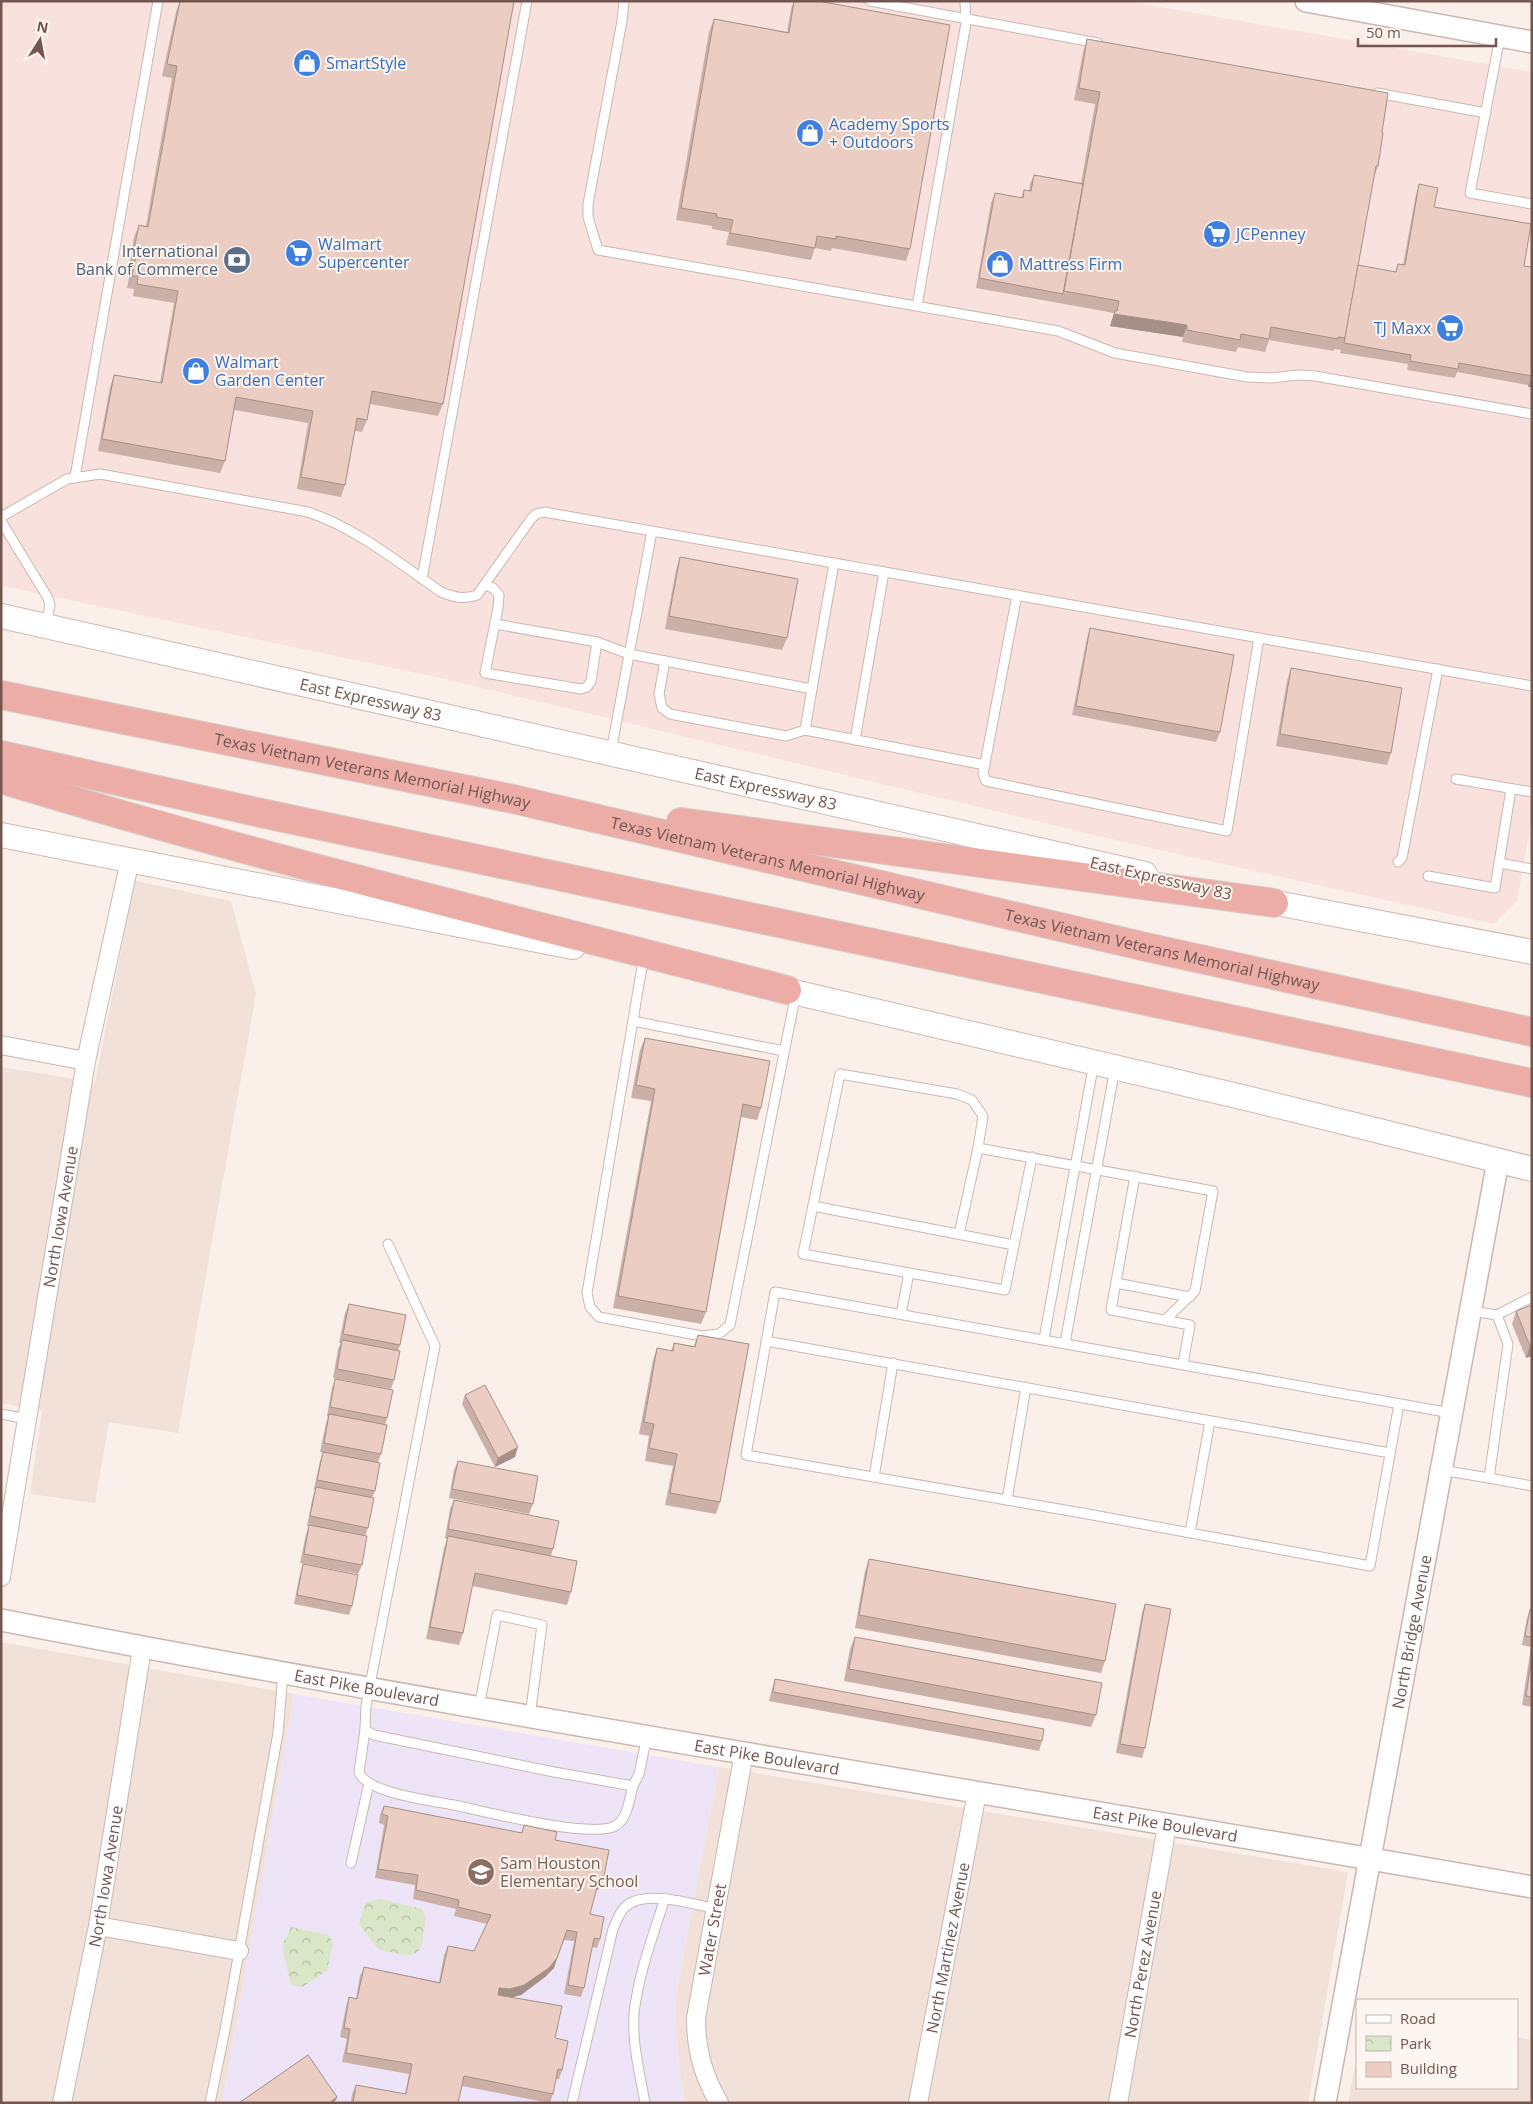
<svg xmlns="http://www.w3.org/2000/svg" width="1533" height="2104" font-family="'Open Sans',sans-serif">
<defs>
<pattern id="park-crowns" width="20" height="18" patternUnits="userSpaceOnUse" patternTransform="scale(1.25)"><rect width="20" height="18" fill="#dae6c8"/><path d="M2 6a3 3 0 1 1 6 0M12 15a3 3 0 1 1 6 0" fill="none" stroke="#b5bda5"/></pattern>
</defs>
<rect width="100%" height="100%" fill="#faf0e9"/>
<g fill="#f1e1d8">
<path d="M135 881 231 901 256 994 178 1433 109 1422 95 1503 30 1494 42 1411 1 1403V1067L95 1082Z"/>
<path d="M1 1642 294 1694 222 2103H1Z"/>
<path d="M719 1767 1348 1872 1308 2103H685L679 2067 675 2009 679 1977Z"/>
<path d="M1517 2037 1532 2040V2103H1348L1357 2056V2088H1517Z"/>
</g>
<path fill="#f9e1de" d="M1 1H1127L1532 72V817L1517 901 1494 924 1128 843 445 679 3 586 1 583Z"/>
<path fill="#ede5f7" d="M294 1694 719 1767 679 1977 675 2008 679 2067 685 2103H222Z"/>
<g fill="url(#park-crowns)">
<path d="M380 1899 422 1909C427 1917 426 1922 424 1931 423 1937 423 1946 419 1950 412 1961 389 1951 378 1949L359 1924 365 1903Z"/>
<path d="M291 1927 329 1935 333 1943 327 1971 302 1987 291 1985 282 1946Z"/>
</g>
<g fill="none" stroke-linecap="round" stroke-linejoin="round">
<g stroke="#cbb7b0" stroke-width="11">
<g id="service">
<path d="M624 1 622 21 588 204V217L598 250 1058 331 1115 353 1247 377 1271 378 1298 375 1315 376 1532 414"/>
<path d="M870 1 1098 43"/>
<path d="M1500 37 1470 193 1532 204"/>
<path d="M1377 93 1486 113"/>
<path d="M917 306 966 23 965 1"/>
<path d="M75 477 158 1"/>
<path d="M1 517 67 479 100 474 308 512C356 528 399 563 441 592 454 597 463 600 477 595L531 519 536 514 544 512 1532 686"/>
<path d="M1 521 48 598 50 605 46 624"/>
<path d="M422 579 527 1"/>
<path d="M485 585 493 588 499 595 498 608 485 673 581 689 587 687 591 681 597 642"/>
<path d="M1017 595 983 774 986 781 1227 831 1259 638"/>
<path d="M495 624 597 642 629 654 665 661 812 689 834 563"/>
<path d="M665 661 659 694 662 708 670 714 786 736 805 730 985 765"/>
<path d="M805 730 812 689"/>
<path d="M855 740 884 572"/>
<path d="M611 752 652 531"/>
<path d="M1456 779 1532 792"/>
<path d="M1398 862 1402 858 1438 669"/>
<path d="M1500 863 1532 869"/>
<path d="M1428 876 1495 888 1511 789"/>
<path d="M643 961 587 1293 590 1307 599 1317 702 1336 719 1334 730 1325 796 993"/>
<path d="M633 1021 784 1051"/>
<path d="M1032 1157 1005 1290 803 1254 840 1074 957 1094 972 1100 983 1116 978 1148 1213 1191 1195 1291 1165 1320"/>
<path d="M1135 1176 1111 1310 1190 1325 1183 1364"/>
<path d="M813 1206 1014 1245"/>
<path d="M959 1234 978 1148"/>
<path d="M388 1244 435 1346 366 1706 365 1730 374 1735 554 1772 633 1786 639 1774 647 1736"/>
<path d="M1116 1283 1190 1297"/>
<path d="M1471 1311 1497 1315 1532 1297"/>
<path d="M901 1314 909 1273"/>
<path d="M1497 1315 1508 1344 1489 1478 1532 1486"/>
<path d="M1044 1339 1094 1062"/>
<path d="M766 1341 1390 1453"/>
<path d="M1065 1343 1115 1068"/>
<path d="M1399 1404 1370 1566 1082 1513 746 1455 775 1292 1451 1413"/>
<path d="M1 1414 27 1419"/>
<path d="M1441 1470 1489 1478"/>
<path d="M874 1477 893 1363"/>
<path d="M1007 1500 1026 1387"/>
<path d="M1190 1533 1210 1421"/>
<path d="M479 1707 497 1615 542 1625 530 1716"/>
<path d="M365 1730 359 1772C366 1793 433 1801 454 1805 484 1811 590 1839 615 1826 628 1819 629 1799 633 1786"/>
<path d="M351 1863 369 1783"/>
<path d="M210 2103 225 2030 278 1733 283 1673"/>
<path d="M572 2103 613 1929C616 1923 619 1913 624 1908 642 1888 693 1904 716 1909"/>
<path d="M645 2103C640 2074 632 2044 634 2014 638 1975 653 1936 665 1898"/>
</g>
</g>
<g stroke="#cbb7b0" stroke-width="20">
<g id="minor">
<path d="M1 1045 86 1061"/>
<path id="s1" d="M1 1577 86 1061 130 860"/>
<path d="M98 1926 239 1951"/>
<path id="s2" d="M62 2103 98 1926 142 1648"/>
<path id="s3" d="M719 2103C703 2075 696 2050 696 2018L744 1753"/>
<path id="s4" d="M918 2103 977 1793"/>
<path id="s5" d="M1118 2103 1167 1826"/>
</g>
</g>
<g stroke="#cbb7b0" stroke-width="24">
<g id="tertiary">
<path d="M1306 1 1532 42"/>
<path id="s6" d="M1 1620C510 1719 1022 1797 1532 1887"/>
<path id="s7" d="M1325 2103 1498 1161"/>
</g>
</g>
<g stroke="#cfb9b0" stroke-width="26">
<g id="secondary">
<path id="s8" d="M1 616 1145 874"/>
<path d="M1 835 573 947"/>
<path d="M1256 899 1532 952"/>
<path d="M768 986 1246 1098 1532 1169"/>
</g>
</g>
<g stroke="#d5ccca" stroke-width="30">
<g id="motorway">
<path id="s9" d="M1 695 513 799 1146 947 1532 1032"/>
<path d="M1 755 261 813 1532 1083"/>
<path d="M1 779C260 858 525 922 787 990"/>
<path d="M681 822 1274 903"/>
</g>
</g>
<use href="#service" stroke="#fff" stroke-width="9"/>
<use href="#minor" stroke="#fff" stroke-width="18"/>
<use href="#tertiary" stroke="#fff" stroke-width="21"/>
<use href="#secondary" stroke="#fff" stroke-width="24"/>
<use href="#motorway" stroke="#edada7" stroke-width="28"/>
</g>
<g fill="#cbb0a8">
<path d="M180 1 443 404 438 416 370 404 367 420 362 432 355 431 345 485 341 497 297 489 308 423 234 410 225 461 220 473 98 451 110 387 114 375 160 383 174 303 133 296 134 289 127 288 131 267 129 266 134 237 139 225 146 226 172 78 162 76 176 12Z"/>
<path d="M794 1H818L910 249 906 261 832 248 831 251 815 248 811 260 726 245 729 232 712 229V226L676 220 709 32 714 19 787 32 791 9Z"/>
<path d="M1087 39 1382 132 1378 166 1374 177 1358 265 1395 272 1398 264 1403 265 1416 194 1419 184 1434 207 1524 266 1532 267V387H1528V385L1457 372 1455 378 1407 370 1408 364 1340 353 1341 350 1334 349V351L1269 340 1265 352 1238 347 1236 352 1182 342 1183 337 1110 326 1114 313 976 288 991 203 995 193 1021 198 1024 190 1029 191 1030 184 1034 175 1081 183 1095 104 1074 100 1083 52Z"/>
<path d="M680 557 787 638 782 650 665 629 676 570Z"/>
<path d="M1090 628 1220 732 1216 742 1072 715 1087 638Z"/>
<path d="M1291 668 1391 753 1387 765 1276 746 1287 681Z"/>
<path d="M645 1038 761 1108 757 1120 741 1117 706 1312 701 1324 613 1308 651 1101 631 1098 640 1050Z"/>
<path d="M349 1304 400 1345 398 1351 394 1380 391 1389 333 1378 338 1349 341 1343H339L345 1313Z"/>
<path d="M1532 1305V1356L1526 1358 1512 1324 1516 1311Z"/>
<path d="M698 1335 720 1502 716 1514 665 1505 673 1466 645 1461 649 1436 639 1434 653 1360 657 1348 671 1351 674 1343 694 1346Z"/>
<path d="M335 1379 387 1418 385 1425 381 1454 378 1462 375 1491 372 1498 368 1528 365 1536 362 1565 358 1574 300 1563 306 1534 309 1526H307L313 1496 315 1490 314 1489 320 1461 323 1452H320L326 1423 328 1417 327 1416 332 1388Z"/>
<path d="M465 1395 515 1457 495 1467 462 1404Z"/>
<path d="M458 1461 533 1504 529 1514 449 1498 454 1470Z"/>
<path d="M454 1500 553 1549 551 1556 571 1592 567 1605 472 1586 463 1633 459 1645 426 1639 444 1548 447 1539 445 1538 450 1509Z"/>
<path d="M869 1559 1105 1661 1101 1673 855 1628 865 1571Z"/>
<path d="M303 1564 352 1606 349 1615 294 1604 300 1574Z"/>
<path d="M1145 1604V1748L1142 1758 1116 1753 1142 1613Z"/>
<path d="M1530 1609 1532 1610V1707L1522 1705 1531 1647 1522 1645 1527 1618Z"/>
<path d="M855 1637 1096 1715 1091 1727 844 1681 850 1649Z"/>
<path d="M775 1679 1042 1741 1039 1751 769 1701 772 1689Z"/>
<path d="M384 1806 521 1833 524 1825 555 1840 604 1876 601 1886 596 1891 590 1914 600 1939 597 1948 592 1947 584 1988 581 1997 564 1994 574 1941 564 1940 554 1968 545 1977 521 1995 512 1997 555 2038 562 2070 559 2079H556L553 2094 550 2103 462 2086 458 2103H351L352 2094 356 2085 405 2094 409 2074 342 2062 347 2039 340 2037 346 2007 349 1997 356 1999 360 1976 364 1967 439 1982 444 1955 448 1946 474 1951 487 1924 454 1916 456 1909 413 1899 415 1885 375 1878 384 1825 379 1823 380 1815Z"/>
</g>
<g fill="#a59088">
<path d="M1114 314 1187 325 1183 337 1110 326Z"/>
<path d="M1531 378 1532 387H1528Z"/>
<path d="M1532 1345V1356L1526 1358 1530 1346Z"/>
<path d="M518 1447 515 1457 495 1467 498 1458Z"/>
<path d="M604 1876 601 1886 594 1893 598 1883Z"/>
<path d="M557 1958 554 1968 545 1977 521 1995 506 1999 496 1998 499 1988Z"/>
<path d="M337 2097 336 2100 332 2103H329Z"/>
</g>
<g fill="#eccdc3" stroke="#a59088">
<path d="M180 1H514L443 404 372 391 367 420 357 418 345 485 301 477 313 411 236 397 225 461 102 439 114 375 162 383 178 291 137 284 138 276H132L136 255 133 254 139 225 148 227 177 66 167 64Z"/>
<path d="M794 1H818L950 25 910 249 836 236V239L817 236 815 248 730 233 733 220 716 217 717 214 681 208 714 19 789 33Z"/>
<path d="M1087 39 1388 93 1382 132 1383 133 1378 166H1376L1345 338 1338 337V339L1271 327 1269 339 1241 334 1240 340 1187 330V325L1114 314 1115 311H1117L1119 301 1064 291 1100 92 1079 88Z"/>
<path d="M1034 175 1083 184 1063 294 979 278 995 193 1023 198 1024 190 1031 191Z"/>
<path d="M1419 184 1438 188 1434 207 1531 224 1524 266 1532 267V378V376L1459 363 1458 369 1410 361 1411 355 1344 343 1358 265 1396 272 1398 264 1405 265Z"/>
<path d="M680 557 798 579 787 638 669 616Z"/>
<path d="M1090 628 1234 655 1220 732 1076 706Z"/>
<path d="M1291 668 1402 688 1391 753 1280 734Z"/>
<path d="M645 1038 770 1061 761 1108 743 1104 706 1312 618 1296 655 1089 636 1085Z"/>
<path d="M349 1304 406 1315 400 1345 343 1334Z"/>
<path d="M1532 1305V1345L1530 1346 1516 1311Z"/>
<path d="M698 1335 749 1344 720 1502 670 1493 677 1454 649 1448 654 1424 644 1422 657 1348 673 1351 674 1343 695 1347Z"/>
<path d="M342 1340 400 1351 394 1380 337 1369Z"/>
<path d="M335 1379 393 1390 387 1418 330 1407Z"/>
<path d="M485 1385 518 1447 498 1458 465 1395Z"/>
<path d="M329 1414 387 1425 381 1454 324 1443Z"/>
<path d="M323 1452 380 1463 375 1491 317 1480Z"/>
<path d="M458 1461 538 1476 533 1504 452 1489Z"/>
<path d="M316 1487 374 1498 368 1528 310 1516Z"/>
<path d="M454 1500 559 1521 553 1549 448 1529Z"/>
<path d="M309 1525 367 1536 362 1565 304 1554Z"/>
<path d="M448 1536 577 1561 571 1592 475 1573 463 1633 430 1627Z"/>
<path d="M869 1559 1116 1604 1105 1661 859 1615Z"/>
<path d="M303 1564 358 1575 352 1606 297 1595Z"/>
<path d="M1145 1604 1171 1609 1145 1748 1120 1744Z"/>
<path d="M1530 1609 1532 1610V1637L1525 1636Z"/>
<path d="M855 1637 1102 1683 1096 1715 849 1669Z"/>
<path d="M1532 1655V1697L1526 1696Z"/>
<path d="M775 1679 1044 1729 1042 1741 773 1692Z"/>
<path d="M384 1806 522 1833 524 1825 557 1832 555 1840 609 1850 604 1876 598 1883 590 1914 604 1917 600 1939 594 1938 584 1988 568 1985 577 1932 567 1930 557 1958 549 1968 524 1985 510 1989 499 1988 498 1995 562 2006 555 2038 568 2041 562 2070 558 2069 553 2094 464 2076 458 2103H353L356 2085 406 2094 412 2064 346 2053 350 2029 344 2028 349 1997 357 1999 364 1967 440 1983 448 1946 474 1951 491 1915 458 1907 459 1900 416 1890 418 1875 378 1869 388 1816 382 1814Z"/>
<path d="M308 2055 337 2097 329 2103H239Z"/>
</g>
<defs>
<g id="shop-disc" transform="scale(1.4375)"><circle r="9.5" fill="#3f7fe0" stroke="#fdf5ef"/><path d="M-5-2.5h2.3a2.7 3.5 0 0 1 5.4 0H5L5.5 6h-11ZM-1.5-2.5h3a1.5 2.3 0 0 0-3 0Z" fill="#fff"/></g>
<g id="supermarket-disc" transform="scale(1.4375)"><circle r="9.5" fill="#3f7fe0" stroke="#fdf5ef"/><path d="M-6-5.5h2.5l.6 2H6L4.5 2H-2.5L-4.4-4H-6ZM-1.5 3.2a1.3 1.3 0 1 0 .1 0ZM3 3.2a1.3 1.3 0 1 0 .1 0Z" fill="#fff"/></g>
<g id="bank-disc" transform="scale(1.4375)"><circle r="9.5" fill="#5c6f8a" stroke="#fdf5ef"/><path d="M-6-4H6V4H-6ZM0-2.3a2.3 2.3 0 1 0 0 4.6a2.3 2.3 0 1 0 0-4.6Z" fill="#fff"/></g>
<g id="school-disc" transform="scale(1.4375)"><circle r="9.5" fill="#8d6e63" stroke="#fdf5ef"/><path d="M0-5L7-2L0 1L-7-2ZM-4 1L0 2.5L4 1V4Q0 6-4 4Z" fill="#fff"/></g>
</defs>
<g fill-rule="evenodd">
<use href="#shop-disc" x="307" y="63"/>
<use href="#shop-disc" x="810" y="133"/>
<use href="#supermarket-disc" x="1217" y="234"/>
<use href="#supermarket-disc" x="299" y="253"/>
<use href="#bank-disc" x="237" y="260"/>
<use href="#shop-disc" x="1000" y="264"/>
<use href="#supermarket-disc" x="1450" y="328"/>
<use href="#shop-disc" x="196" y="371"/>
<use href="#school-disc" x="481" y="1872"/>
</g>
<g text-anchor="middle" stroke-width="4" stroke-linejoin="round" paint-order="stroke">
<g font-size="16" fill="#366cbe" stroke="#fdf5ef" text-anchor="start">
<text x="326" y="69">SmartStyle</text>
<text x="829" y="130">Academy Sports<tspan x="829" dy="18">+ Outdoors</tspan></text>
<text x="1236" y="240">JCPenney</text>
<text x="318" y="250">Walmart<tspan x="318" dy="18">Supercenter</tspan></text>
<text x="1019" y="270">Mattress Firm</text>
<text x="1431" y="334" text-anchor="end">TJ Maxx</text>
<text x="215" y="368">Walmart<tspan x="215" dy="18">Garden Center</tspan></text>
</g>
<g font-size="16" fill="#4e5e75" stroke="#fdf5ef" text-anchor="end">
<text x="218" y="257">International<tspan x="218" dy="18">Bank of Commerce</tspan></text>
</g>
<g font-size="16" fill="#72564f" stroke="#fdf5ef">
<text dy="6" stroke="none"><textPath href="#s8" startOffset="379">East Expressway 83</textPath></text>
<text dy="6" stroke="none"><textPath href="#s9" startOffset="379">Texas Vietnam Veterans Memorial Highway</textPath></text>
<text dy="6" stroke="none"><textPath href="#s8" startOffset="784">East Expressway 83</textPath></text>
<text dy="6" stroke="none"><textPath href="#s9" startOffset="784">Texas Vietnam Veterans Memorial Highway</textPath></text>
<text transform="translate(1161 878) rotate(13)" y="6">East Expressway 83</text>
<text dy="6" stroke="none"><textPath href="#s9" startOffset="1189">Texas Vietnam Veterans Memorial Highway</textPath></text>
<text dy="6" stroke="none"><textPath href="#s1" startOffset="365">North Iowa Avenue</textPath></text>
<text dy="6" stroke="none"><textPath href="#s7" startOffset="479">North Bridge Avenue</textPath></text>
<text dy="6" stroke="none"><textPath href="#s6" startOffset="372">East Pike Boulevard</textPath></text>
<text dy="6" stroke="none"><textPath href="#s6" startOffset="778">East Pike Boulevard</textPath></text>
<text dy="6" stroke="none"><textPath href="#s6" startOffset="1182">East Pike Boulevard</textPath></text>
<text dy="6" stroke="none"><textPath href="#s2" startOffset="231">North Iowa Avenue</textPath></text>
<text dy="6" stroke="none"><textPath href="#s3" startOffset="179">Water Street</textPath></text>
<text dy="6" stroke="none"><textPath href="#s4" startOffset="158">North Martinez Avenue</textPath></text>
<text dy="6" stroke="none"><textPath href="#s5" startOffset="141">North Perez Avenue</textPath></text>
</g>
<g font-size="16" fill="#785e54" stroke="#fdf5ef" text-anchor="start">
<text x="500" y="1869">Sam Houston<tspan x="500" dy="18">Elementary School</tspan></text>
</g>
</g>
<rect width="1533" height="2104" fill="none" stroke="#72564f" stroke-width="5"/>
<rect x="1356" y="1999" width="162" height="90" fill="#fdf5ef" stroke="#c5b5af"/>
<rect x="1366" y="2015" width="25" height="8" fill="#ffffff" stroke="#c5b5af"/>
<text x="1400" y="2024" font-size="15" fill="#72564f">Road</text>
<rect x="1366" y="2036" width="25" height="15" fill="url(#park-crowns)" stroke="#c5b5af"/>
<text x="1400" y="2049" font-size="15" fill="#72564f">Park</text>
<rect x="1366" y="2062" width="25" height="15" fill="#eccdc3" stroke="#c5b5af"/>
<text x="1400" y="2074" font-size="15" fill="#72564f">Building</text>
<g transform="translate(40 40) rotate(11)" stroke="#fdf5ef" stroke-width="4" paint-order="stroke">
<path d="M0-4L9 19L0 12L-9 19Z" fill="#72564f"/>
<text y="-8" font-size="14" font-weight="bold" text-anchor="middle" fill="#72564f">N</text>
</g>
<path d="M1358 38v8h138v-8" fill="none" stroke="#72564f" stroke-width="2.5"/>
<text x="1366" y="38" font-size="15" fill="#72564f" stroke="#fdf5ef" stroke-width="4" paint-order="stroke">50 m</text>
</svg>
